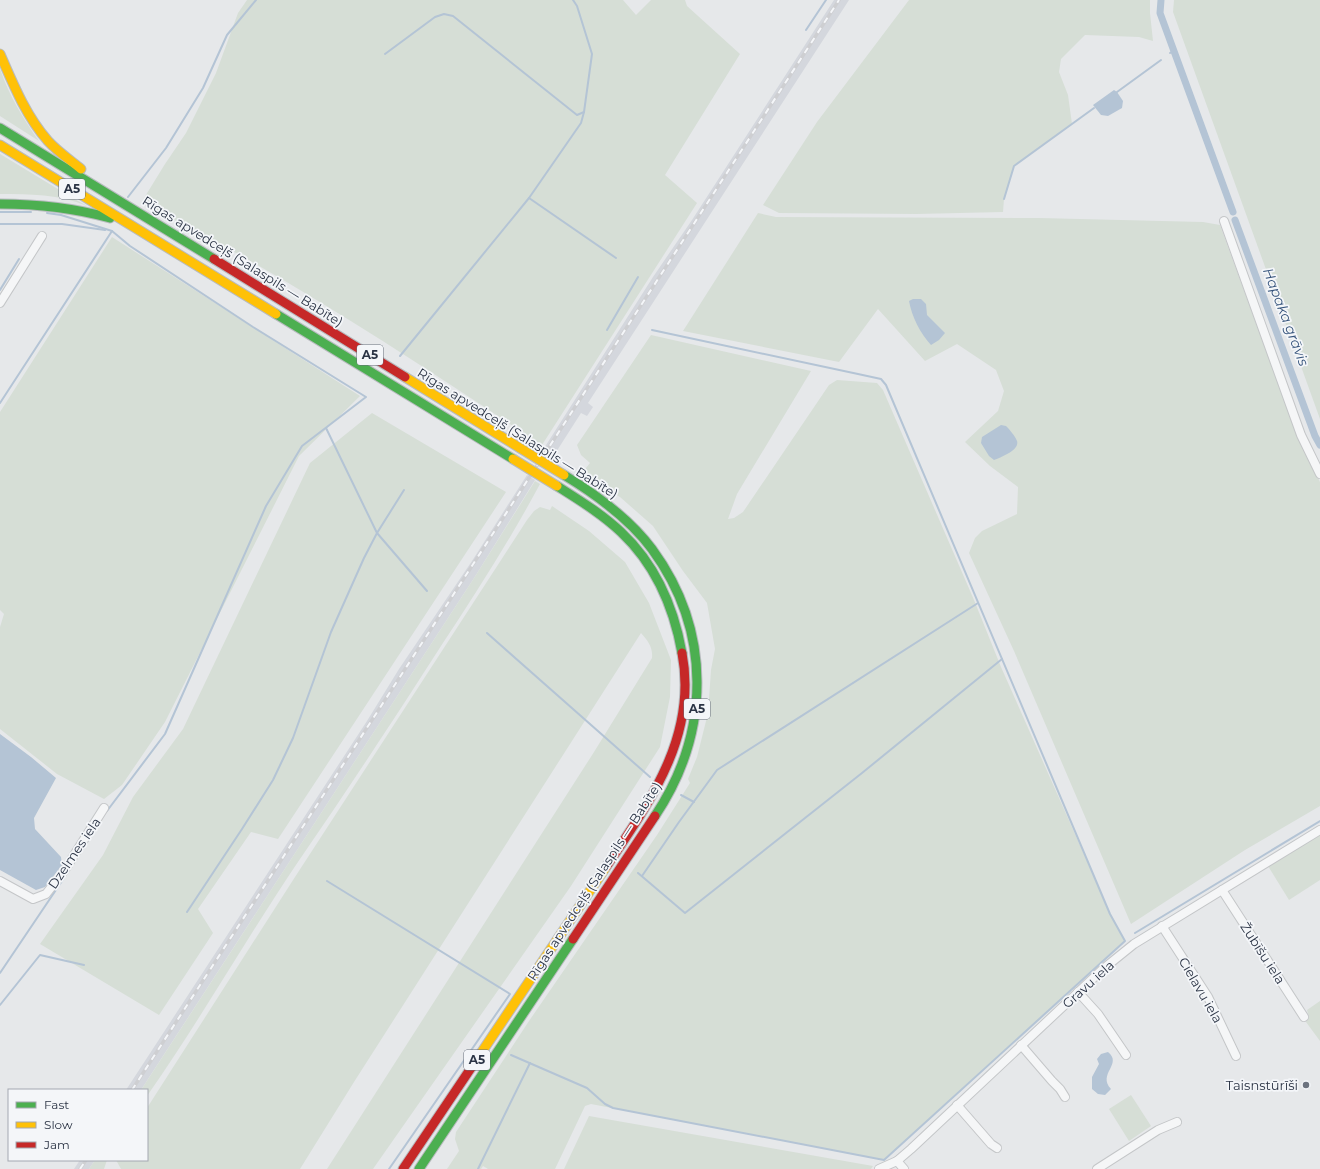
<svg xmlns="http://www.w3.org/2000/svg" width="1320" height="1169" font-family="Montserrat,sans-serif">
<rect width="100%" height="100%" fill="#e6e8ea"/>
<g fill="#d4d7dd">
<path d="M834 0H849L588 403 593 407 587 416 581 413 551 460 541 453 653 277 692 220Z"/>
<path d="M527 475 535 480 476 575 150 1076 141 1090H126L367 721 399 669 472 561Z"/>
<path d="M80 1160H95L89 1169H74Z"/>
</g>
<g fill="#d6ded6">
<path d="M247 0H623L636 15 651 0H685L687 6 740 54 665 175 697 203 542 445C411 359 282 272 141 203L165 164 186 133 216 73 238 13Z"/>
<path d="M909 0H1150V13L1153 41 1139 37 1085 35 1061 59 1059 72 1068 95 1072 124 1014 166 1004 199 1003 212 917 214 779 213 763 205 817 122Z"/>
<path d="M1174 0H1320V419L1173 12Z"/>
<path d="M0 69C10 97 22 117 39 141L0 116Z"/>
<path d="M0 154 71 197 87 206C59 194 30 194 0 194Z"/>
<path d="M758 213 776 217 1039 218 1203 222 1220 225 1297 435 1320 482V806L1245 850 1131 924 1014 651 969 553 975 538 982 531 1017 514 1018 487 990 466 965 442 998 411 1004 391 996 370 957 344 925 361 878 309 839 362 683 331Z"/>
<path d="M112 237 360 396 299 456 165 722 122 785 104 799 57 774 0 729V627L4 614 0 610V412Z"/>
<path d="M651 335 811 371 737 494 728 519 734 518 743 512 829 385 837 380 877 383 883 390 974 600 1001 667 1110 913 1125 941 884 1160 591 1104 585 1106 555 1169H488L483 1166 481 1169H447L459 1151 455 1139 456 1132 529 1021 657 835 690 783 688 779 697 757 708 713 711 670 715 649 707 603 683 571 653 526 620 497 581 474 590 463 581 455 577 445Z"/>
<path d="M372 413 506 492 278 839 251 832 198 909 213 933 159 1015 40 944 103 855 133 797 183 729 310 463Z"/>
<path d="M535 481 540 484C510 540 476 593 441 646 395 718 348 789 300 859 247 937 201 1019 147 1096V1090H141L476 575Z"/>
<path d="M552 506 589 531 625 562 649 603 671 660 670 697 660 747 571 886 373 1169H327L594 752 652 658C653 647 648 641 641 633L354 1082 300 1169H121L116 1160H147V1108L295 877 527 520 534 511 540 507 550 510Z"/>
<path d="M1320 835V880L1289 900 1268 866Z"/>
<path d="M1320 1001V1041L1306 1022 1309 1017 1307 1010Z"/>
<path d="M1131 1095 1151 1126 1129 1141 1109 1109Z"/>
<path d="M589 1116 873 1166 871 1169H564Z"/>
<path d="M95 1160H107L104 1169H89Z"/>
</g>
<g fill="#b4c4d5">
<path d="M1114 90 1117 92 1123 101 1122 108 1108 116 1101 115 1093 105Z"/>
<path d="M913 299H921L926 304 927 315 945 333 939 340 931 345C920 333 912 317 909 301Z"/>
<path d="M1001 425 1006 426C1010 430 1015 436 1017 441 1020 450 1001 457 994 460L989 456 981 443 982 437Z"/>
<path d="M0 734 31 757 56 778 34 818 35 829 61 857 62 865 45 887 36 890 0 870Z"/>
<path d="M1108 1052C1123 1064 1097 1074 1111 1089L1105 1095 1098 1094 1092 1089V1077L1099 1064 1097 1059 1101 1054Z"/>
</g>
<g fill="none" stroke-linecap="round" stroke-linejoin="round">
<g stroke="#b4c4d5" stroke-width="2">
<path d="M806 30 826 0"/>
<path d="M1170 53 1173 51"/>
<path d="M385 54 435 17 444 14 453 16 577 115 584 112"/>
<path d="M1117 92 1161 60"/>
<path d="M128 197 166 148 203 88 227 35 256 0"/>
<path d="M529 198 616 258"/>
<path d="M1004 199 1014 166 1094 108"/>
<path d="M0 212H31"/>
<path d="M47 213 61 215 112 231 130 246 253 327 366 397 302 446 266 506 165 734 107 811"/>
<path d="M0 224H62L105 230"/>
<path d="M0 290 19 259"/>
<path d="M607 330 638 277"/>
<path d="M400 356 529 198 581 123 584 112 592 54 577 6 573 0"/>
<path d="M0 403 112 231"/>
<path d="M326 428 377 533 427 591"/>
<path d="M487 633 650 777"/>
<path d="M681 795 694 802"/>
<path d="M638 873 685 913 862 773 1002 659"/>
<path d="M642 876 679 822 717 770 978 603"/>
<path d="M327 881 510 994 389 1169"/>
<path d="M187 912 242 829 273 780 293 738 331 632 364 558 377 533 404 490"/>
<path d="M1135 933 1320 821"/>
<path d="M0 973 64 878"/>
<path d="M0 1005 40 955 84 965"/>
<path d="M511 1055 587 1088 605 1104 613 1108 884 1160 1125 941 1110 914 886 385 881 379 858 374 652 330"/>
<path d="M478 1169 530 1063"/>
</g>
<g stroke="#b4c4d5" stroke-width="7">
<path d="M1161 0 1160 13 1233 212"/>
<path d="M1235 220 1315 436 1320 445"/>
</g>
<g stroke="#c4c6c8" stroke-width="10">
<g id="street">
<path d="M1224 221 1301 435 1320 474"/>
<path d="M0 303 42 236"/>
<path d="M0 881 33 899 46 894 64 871 104 808"/>
<path d="M1222 890 1304 1017"/>
<path d="M1162 926 1208 997 1236 1056"/>
<path d="M1078 992 1098 1014 1126 1055"/>
<path d="M1021 1045 1052 1081 1060 1089 1065 1097"/>
<path d="M957 1105 991 1144 997 1148"/>
<path d="M897 1161 904 1169"/>
<path d="M879 1169 897 1161 911 1149 1103 969 1134 944 1320 830"/>
<path d="M1097 1169 1158 1130 1177 1122"/>
</g>
</g>
<g stroke="#b8bbbf" stroke-width="11">
<g id="fast">
<path d="M0 128 214 259"/>
<path d="M0 204C37 204 74 208 110 218"/>
<path d="M276 314 513 459"/>
<path d="M564 475C597 495 629 518 652 549 712 631 711 732 655 816"/>
<path d="M557 486C579 500 602 514 621 532 655 564 674 608 682 653"/>
<path d="M419 1169 573 939"/>
</g>
</g>
<g stroke="#b8bbbf" stroke-width="11">
<g id="slow">
<path d="M0 54C13 84 26 116 48 141 57 151 70 160 81 169"/>
<path d="M0 145 276 314"/>
<path d="M405 377 520 448"/>
<path d="M471 1068 606 867"/>
</g>
</g>
<g stroke="#b8bbbf" stroke-width="11">
<g id="jam">
<path d="M214 259 405 377"/>
<path d="M606 867C649 803 698 736 682 653"/>
<path d="M573 939 655 816"/>
<path d="M403 1169 471 1068"/>
</g>
</g>
<use href="#street" stroke="#f5f6f7" stroke-width="8"/>
<use href="#fast" stroke="#4caf50" stroke-width="9"/>
<use href="#slow" stroke="#ffc107" stroke-width="9"/>
<use href="#jam" stroke="#c62828" stroke-width="9"/>
<g stroke="#cecfd2" stroke-width="3.5">
<g id="rail">
<path d="M132 1090 839 0"/>
<path d="M80 1169 86 1160"/>
</g>
</g>
<use href="#rail" stroke="#f4f6f9" stroke-width="2" stroke-dasharray="6" stroke-linecap="butt"/>
<g stroke="#b8bbbf" stroke-width="11" stroke-linecap="butt">
<g id="slow-bridge">
<path d="M520 448 564 475"/>
<path d="M513 459 557 486"/>
</g>
</g>
<use href="#slow-bridge" stroke="#ffc107" stroke-width="9"/>
</g>
<circle fill="#6c737f" stroke="#f4f6f9" stroke-width="1.5" cx="1306" cy="1085" r="4"/>
<g text-anchor="middle" stroke-width="3.5" stroke-linejoin="round" paint-order="stroke">
<g fill="#f4f6f9" stroke="#676e7b" stroke-width="1">
<rect x="59" y="179" width="26" height="20" rx="3"/>
<rect x="357" y="345" width="26" height="20" rx="3"/>
<rect x="684" y="699" width="26" height="20" rx="3"/>
<rect x="464" y="1050" width="26" height="20" rx="3"/>
</g>
<g font-size="12" font-weight="bold" fill="#2b3445">
<text x="72" y="193">A5</text>
<text x="370" y="359">A5</text>
<text x="697" y="713">A5</text>
<text x="477" y="1064">A5</text>
</g>
<g font-size="13" fill="#2b3445" stroke="#f4f6f9">
<text transform="translate(243 261) rotate(32)" y="5">Rīgas apvedceļš (Salaspils — Babīte)</text>
<text transform="translate(518 433) rotate(32)" y="5">Rīgas apvedceļš (Salaspils — Babīte)</text>
<text transform="translate(74 853) rotate(-56)" y="5">Dzelmes iela</text>
<text transform="translate(594 881) rotate(-57)" y="5">Rīgas apvedceļš (Salaspils — Babīte)</text>
<text transform="translate(1263 953) rotate(57)" y="5">Žubīšu iela</text>
<text transform="translate(1088 984) rotate(-42)" y="5">Gravu iela</text>
<text transform="translate(1201 990) rotate(60)" y="5">Cielavu iela</text>
</g>
<g font-size="13" fill="#2b3445" stroke="#f4f6f9" text-anchor="end">
<text x="1298" y="1090">Taisnstūrīši</text>
</g>
<g font-size="14" font-style="italic" fill="#34527a" stroke="#f4f6f9">
<text transform="translate(1286 317) rotate(69)" y="5">Hapaka grāvis</text>
</g>
</g>
<rect x="8" y="1089" width="140" height="72" fill="#f4f6f9" stroke="#a4a8b1"/>
<rect x="16" y="1102" width="20" height="6" fill="#4caf50" stroke="#a4a8b1"/>
<text x="44" y="1109" font-size="12" fill="#2b3445">Fast</text>
<rect x="16" y="1122" width="20" height="6" fill="#ffc107" stroke="#a4a8b1"/>
<text x="44" y="1129" font-size="12" fill="#2b3445">Slow</text>
<rect x="16" y="1142" width="20" height="6" fill="#c62828" stroke="#a4a8b1"/>
<text x="44" y="1149" font-size="12" fill="#2b3445">Jam</text>
</svg>
